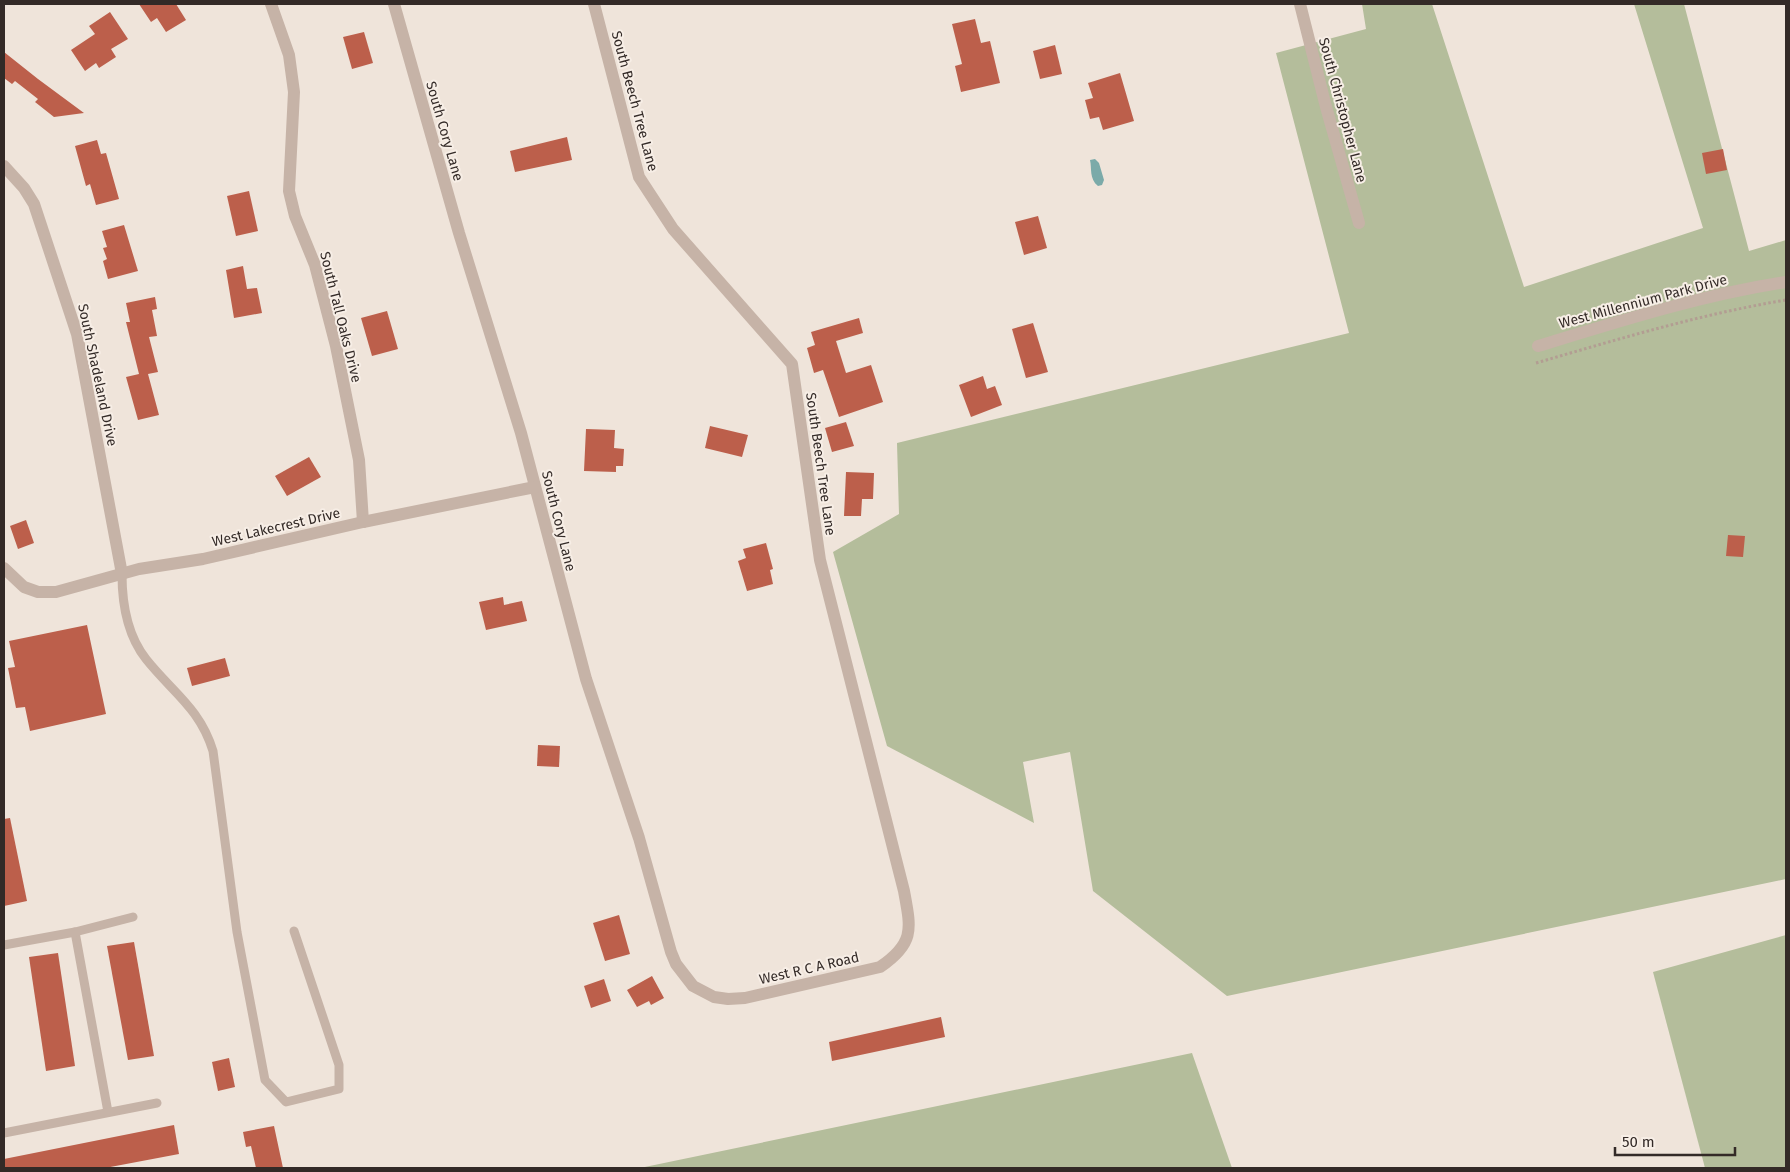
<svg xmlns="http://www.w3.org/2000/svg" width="1790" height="1172" font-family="'Fira Sans',sans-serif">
<rect width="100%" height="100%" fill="#efe4da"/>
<g fill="#b4bd9b">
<path d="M1362 4H1432L1524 287 1703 228 1634 4H1684L1749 251 1786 240V879L1227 996 1093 891 1070 752 1023 762 1034 823 887 746 833 552 899 514 897 443 1349 333 1276 53 1366 29Z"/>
<path d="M1786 935V1168H1705L1653 972Z"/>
<path d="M1192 1053 1232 1168H640Z"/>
</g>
<path fill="#7baaa9" d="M1095 159 1099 163 1104 180 1102 185 1098 186C1089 179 1092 168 1090 160Z"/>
<g fill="#bc5f4b">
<path d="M139 4H176L186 20 166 32 157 18 151 22Z"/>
<path d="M110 12 128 39 111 49 116 57 99 68 96 63 85 71 71 50 95 34 89 26Z"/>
<path d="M975 19 981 43 990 41 1000 83 961 92 955 66 962 64 952 24Z"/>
<path d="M364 32 373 63 352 69 343 37Z"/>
<path d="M1055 45 1062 74 1040 79 1033 51Z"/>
<path d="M4 52 38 79 84 113 54 117 35 102 38 99 15 81 12 84 4 78Z"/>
<path d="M1120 73 1134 121 1103 130 1099 117 1090 119 1085 100 1093 98 1088 83Z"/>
<path d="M567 137 572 160 515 172 510 151Z"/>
<path d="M97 140 101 154 106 153 119 199 96 205 90 184 86 186 75 146Z"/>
<path d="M1723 149 1727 170 1706 174 1702 153Z"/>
<path d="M249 191 258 231 236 236 227 196Z"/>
<path d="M1038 216 1047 248 1024 255 1015 222Z"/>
<path d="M124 225 138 271 108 279 103 261 107 259 103 248 107 247 102 231Z"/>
<path d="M243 266 247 289 257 288 262 313 234 318 226 270Z"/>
<path d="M155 297 157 309 152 310 157 336 149 337 158 372 148 374 159 415 138 420 126 377 139 374 126 322H130L126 303Z"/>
<path d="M387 311 398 349 372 356 361 318Z"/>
<path d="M859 318 863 333 836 341 846 373 871 365 883 402 839 417 823 370 814 373 807 348 815 345 811 332Z"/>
<path d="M1033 323 1048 372 1026 378 1012 329Z"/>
<path d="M983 376 987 389 995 386 1002 405 971 417 959 385Z"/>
<path d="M846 422 854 446 832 452 825 428Z"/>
<path d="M710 426 748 435 742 457 705 448Z"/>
<path d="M586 429 615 430 614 448 624 449 623 466H616V472L584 471Z"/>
<path d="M309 457 321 477 287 496 275 476Z"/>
<path d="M846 472 874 473 873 499H862L861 516H844Z"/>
<path d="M26 520 34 543 18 549 10 526Z"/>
<path d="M1728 535 1745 536 1743 557 1726 556Z"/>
<path d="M766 543 773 569 770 570 773 584 747 591 738 561 746 558 743 549Z"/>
<path d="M503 597 504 605 522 601 527 621 486 630 479 602Z"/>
<path d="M87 625 106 714 30 731 25 707 16 708 8 668 15 667 9 641Z"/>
<path d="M225 658 230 676 192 686 187 668Z"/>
<path d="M538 745 560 746 559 767 537 766Z"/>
<path d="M10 818 27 901 4 906V819Z"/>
<path d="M619 915 630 954 605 961 593 923Z"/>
<path d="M134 942 154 1056 128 1060 107 946Z"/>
<path d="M58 953 75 1066 46 1071 29 957Z"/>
<path d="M652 976 664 998 651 1005 649 1001 637 1007 627 990Z"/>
<path d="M604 979 611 1001 591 1008 584 986Z"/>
<path d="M941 1017 945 1037 832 1061 829 1042Z"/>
<path d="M229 1058 235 1087 218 1091 212 1062Z"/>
<path d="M174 1125 179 1154 105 1168H4V1159Z"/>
<path d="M274 1126 283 1168H256L251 1146 246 1147 243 1132Z"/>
</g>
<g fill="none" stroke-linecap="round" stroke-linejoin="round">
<path stroke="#b29d92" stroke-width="3" stroke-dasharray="2.5 2.5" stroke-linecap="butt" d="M1536 363C1619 339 1701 314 1786 300"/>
<g stroke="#c6b3a7" stroke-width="9">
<path d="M122 574C122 603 127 635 146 659 172 692 200 708 213 751L237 932 265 1080 286 1102 339 1089V1065L294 931"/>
<path d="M75 932 108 1112"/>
<path d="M4 945 75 932 133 917"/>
<path d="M4 1133 157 1103"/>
</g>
<g stroke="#c6b3a7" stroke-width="12">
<path d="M271 4 289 55 294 92 289 191 295 216 315 265 336 346 359 460 363 522"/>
<path d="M394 4 459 233 521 433 586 679 639 838 671 952 676 964 693 986 714 997 728 999 745 998 880 967C915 943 911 929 904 891L820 560 792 364 673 229 639 177 594 4"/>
<path d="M1300 4 1326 107 1359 223"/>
<path d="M4 166 24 188 34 204 77 334 122 574"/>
<path d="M1538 346C1620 321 1701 295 1786 282"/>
<path d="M4 568 24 587 38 592H56L139 569 203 559 363 522 535 487"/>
</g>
</g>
<g text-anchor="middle" stroke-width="4" stroke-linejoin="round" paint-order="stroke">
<g font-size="14" fill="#332a27" stroke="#f7eee6">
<text transform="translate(635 101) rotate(75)" y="5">South Beech Tree Lane</text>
<text transform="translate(1343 110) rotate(75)" y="5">South Christopher Lane</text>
<text transform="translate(445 131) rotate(74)" y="5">South Cory Lane</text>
<text transform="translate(1643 301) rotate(-15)" y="5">West Millennium Park Drive</text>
<text transform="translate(341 317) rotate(76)" y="5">South Tall Oaks Drive</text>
<text transform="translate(98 375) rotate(78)" y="5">South Shadeland Drive</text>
<text transform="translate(821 464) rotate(82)" y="5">South Beech Tree Lane</text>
<text transform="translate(559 521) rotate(76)" y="5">South Cory Lane</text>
<text transform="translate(276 527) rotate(-13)" y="5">West Lakecrest Drive</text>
<text transform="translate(809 968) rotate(-13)" y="5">West R C A Road</text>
</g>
</g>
<rect width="1790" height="1172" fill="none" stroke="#332a27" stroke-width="10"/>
<path d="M1615 1147v8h120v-8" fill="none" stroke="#332a27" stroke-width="2.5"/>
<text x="1622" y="1147" font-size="15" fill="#332a27" stroke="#f7eee6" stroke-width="4" paint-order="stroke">50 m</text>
</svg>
